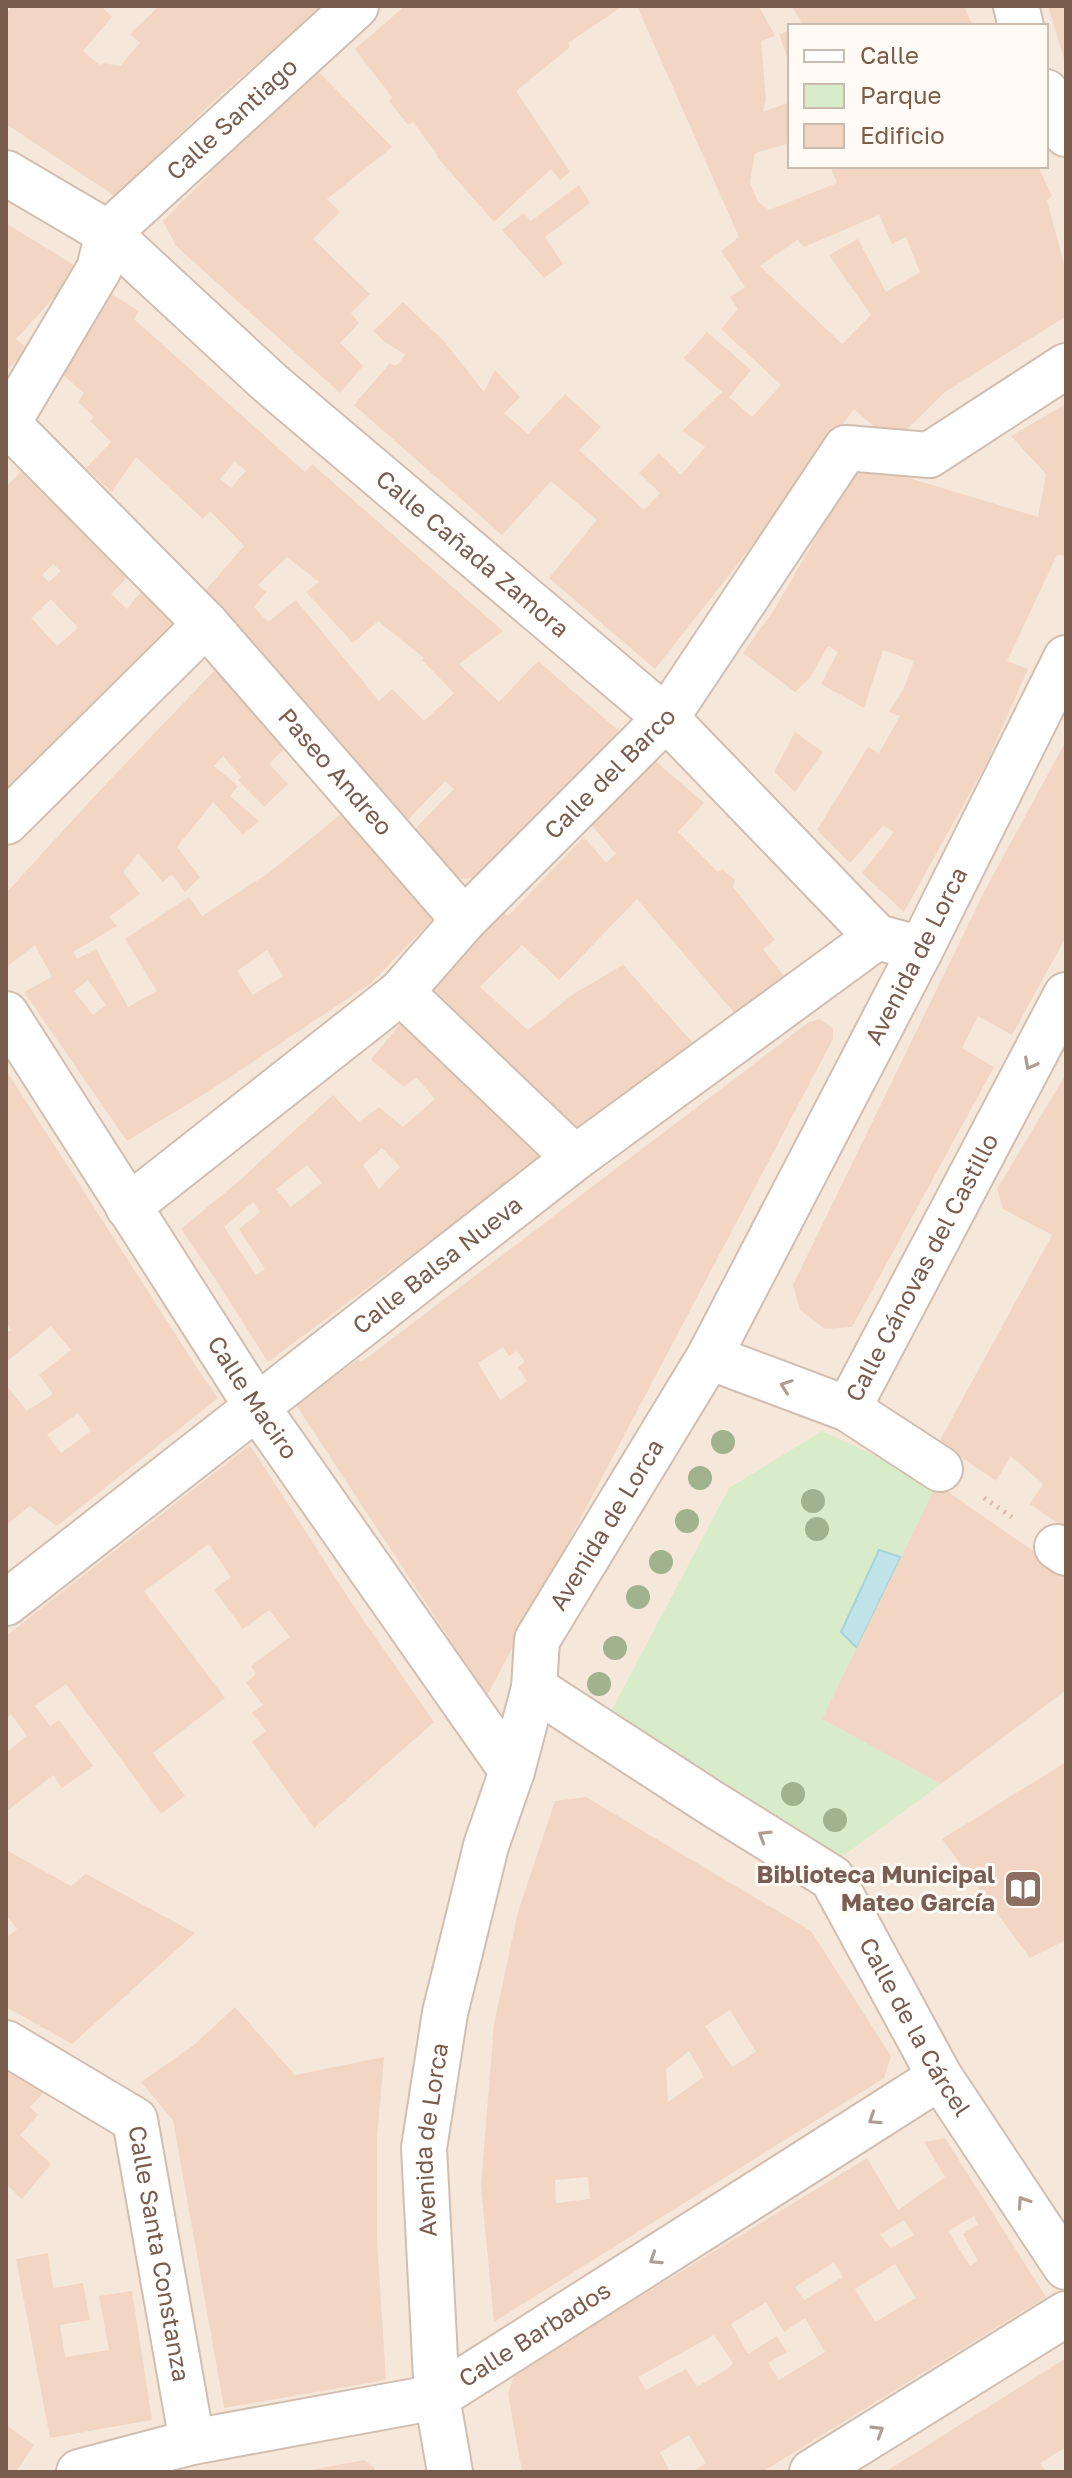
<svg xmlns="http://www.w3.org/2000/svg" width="1072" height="2478" font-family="'Golos Text',sans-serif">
<rect width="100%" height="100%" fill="#fdf6ec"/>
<path fill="#f5e8da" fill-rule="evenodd" d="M6 6H1066V2472H6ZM790 26H1046V166H790Z"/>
<path fill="#d8ecc9" d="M822 1431 937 1484 822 1719 941 1784 843 1856 607 1719 729 1488Z"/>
<path fill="#bfe3e8" stroke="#a5d3da" stroke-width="2" d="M879 1550 901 1557 857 1648 841 1632Z"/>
<g fill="#f3d5c3" fill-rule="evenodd">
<path d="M8 6H101L112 17 83 51 100 65 103 63 120 66 140 43 130 34 159 6H323L215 100 115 196 6 124V14L11 8Z"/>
<path d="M405 6H623L568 43 570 47 516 91 570 172 560 180 551 169 494 222 437 157 438 156 413 122 408 125 389 101 392 97 355 49Z"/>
<path d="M637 6H759L775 36 761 41 766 100 763 112 790 102V143L755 153 750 182 758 202 769 210 837 183 830 166H1038L1052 196 1047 200 1066 272 1065 317 945 392 893 443 854 409 745 555 655 669 549 578 597 520 551 481 502 535 354 405 390 363 396 366 406 355 385 342 373 331 403 302 444 341 484 392 495 370 520 397 504 413 528 434 565 394 601 427 579 450 644 510 660 493 639 473 659 453 681 475 705 447 682 431 722 392 684 358 707 332 751 370 729 397 752 417 781 385 721 329 738 309 730 297 745 287 721 251 739 237ZM879 215 892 244 906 237 920 272 886 292 858 239 829 255 871 315 842 344 760 266 797 240 804 247Z"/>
<path d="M792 6H964L973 26H803Z"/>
<path d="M1048 6H1066V62H1065Z"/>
<path d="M790 30V56L787 57 779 34Z"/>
<path d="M313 66 392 147 327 199 340 212 313 239 370 294 351 313 359 323 340 343 363 366 340 393 176 246 163 221 211 173 205 162Z"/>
<path d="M579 185 590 203 545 237 563 264 544 278 502 230 524 213 531 221Z"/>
<path d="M6 223 80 269 16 339 28 349 6 371Z"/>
<path d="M108 292 139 311 134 319 305 472 312 464 503 631 459 664 499 702 538 661 619 731 478 878 450 879 410 834 454 789 445 781 403 825 204 592 244 546 210 511 203 519 136 457 112 492 86 468 111 442 90 421 94 417 78 402 84 393 57 370ZM235 461 246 471 231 488 220 479ZM287 557 319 582 306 592 353 643 378 621 424 658 422 660 454 693 424 721 392 689 379 701 296 600 268 622 254 607 266 592 258 585Z"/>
<path d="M1066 404V556L1057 555 1007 661 1028 669 986 764 904 912 862 873 894 832 883 826 850 863 817 830 868 747 879 753 900 716 889 712 903 690 914 661 883 650 864 708 821 684 838 652 828 646 809 679 795 692 743 653 774 610 856 468 866 465 1038 517 1046 474 1011 436Z"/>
<path d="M28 464 136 569 111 594 127 609 149 582 183 616 6 805V487ZM53 564 61 571 49 582 42 575ZM51 599 78 628 57 646 31 618Z"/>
<path d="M218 667 288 745 269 764 288 784 264 807 238 780 241 777 223 756 214 766 238 786 230 796 259 821 243 835 213 802 177 847 200 877 185 892 172 874 163 882 138 853 123 872 140 894 109 917 117 926 73 952 77 959 96 949 128 1007 157 991 125 939 189 897 202 916 267 874 340 815 371 846 433 919 371 983 209 1091 127 1141 24 992 52 977 35 945 6 967V893L104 786ZM267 950 283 976 253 995 237 971ZM88 980 106 1005 93 1015 74 991Z"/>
<path d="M795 732 823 752 795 792 774 772Z"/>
<path d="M1066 741V937L1012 1035 978 1016 962 1048 994 1067 852 1327 825 1329 800 1310 793 1285 985 890Z"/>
<path d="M653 759 704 803 678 832 718 872 722 869 735 880 733 887 775 940 763 949 786 979 736 1015 637 899 559 980 522 945 480 987 528 1030 575 993 623 965 695 1045 633 1093 630 1090 572 1133 426 989 503 913 508 916 584 837 606 863 616 854 589 822Z"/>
<path d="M407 1015 545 1155 268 1362 214 1277 181 1229 239 1181 333 1095 359 1122 379 1107 403 1127 435 1099 416 1077 404 1087 371 1060ZM382 1148 400 1167 379 1189 363 1165ZM307 1165 322 1183 291 1207 276 1189ZM253 1202 260 1212 239 1229 265 1269 256 1275 224 1227Z"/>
<path d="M820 1019 833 1028V1039L487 1696 296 1405 359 1359 360 1362 363 1361 809 1022ZM503 1347 509 1356 517 1351 525 1362 518 1367 527 1381 500 1400 478 1363Z"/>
<path d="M6 1070 199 1371 218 1398 57 1526 30 1506 6 1525V1385L27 1411 53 1394 39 1375 71 1350 51 1326 6 1362V1333L11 1330 6 1323ZM78 1413 91 1431 61 1453 47 1435Z"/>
<path d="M1066 1074V1529L1030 1504 1043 1484 1011 1456 996 1481 939 1442 1052 1235 1003 1209 997 1189Z"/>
<path d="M250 1445 351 1602 434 1722 314 1828 252 1742 266 1731 252 1713 263 1705 246 1683 256 1674 251 1666 290 1637 269 1610 243 1629 214 1590 231 1577 209 1544 144 1591 225 1698 153 1753 185 1796 161 1814 66 1684 35 1706 50 1726 59 1720 93 1766 62 1788 53 1775 6 1812V1753L27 1736 11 1714 6 1718V1636Z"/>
<path d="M937 1484 1066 1574V1690L941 1784 822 1719Z"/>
<path d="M1066 1762V1940L1030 1958 942 1839Z"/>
<path d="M586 1797 811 1931 891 2056 884 2078 494 2322 481 2186 494 2024 518 1912 555 1801ZM730 2010 756 2052 732 2067 705 2026ZM689 2051 704 2077 668 2102 666 2069ZM588 2177 590 2199 556 2203 555 2180Z"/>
<path d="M6 1850 71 1886 86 1874 195 1933 72 2044 6 2007V1938L17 1929 6 1915Z"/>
<path d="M235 2007 295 2075 384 2057 377 2139V2241L386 2380 224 2408 173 2120 141 2082 194 2045Z"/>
<path d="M6 2071 45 2091 30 2107 38 2115 20 2135 51 2164 22 2199 6 2184Z"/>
<path d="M945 2138 1046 2297 762 2472H691L706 2463 689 2435 660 2452 670 2472H522L508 2394 515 2373 867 2158 898 2210 945 2177 924 2142ZM974 2216 978 2224 963 2234 978 2261 970 2266 948 2231ZM904 2220 914 2235 891 2248 880 2235ZM834 2262 843 2277 804 2300 795 2287ZM895 2264 916 2298 875 2322 855 2289ZM766 2302 784 2332 805 2318 825 2352 779 2380 768 2363 787 2352 777 2336 748 2354 731 2324ZM714 2335 733 2363 730 2367 697 2387 686 2369 646 2390 638 2377Z"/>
<path d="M48 2253 53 2288 83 2283 90 2320 60 2325 65 2357 109 2350 99 2296 132 2291 152 2420 50 2438 16 2259Z"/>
<path d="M1066 2358V2447L1040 2463 1046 2472H885Z"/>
<path d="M6 2425 34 2445 16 2472H6Z"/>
<path d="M364 2460 375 2468V2472H300Z"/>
</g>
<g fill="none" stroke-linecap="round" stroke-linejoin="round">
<g stroke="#d1beb0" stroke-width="48">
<g id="minor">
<path d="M1016 6 1021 26"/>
<path d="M1046 92 1066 134"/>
<path id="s1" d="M6 173 108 233 270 383 666 718 877 937 921 949"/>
<path id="s2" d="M8 424 206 624 464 920"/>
<path id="s3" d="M6 426 99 269 108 233 356 6"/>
<path d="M6 822 206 624"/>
<path d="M401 992 575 1158"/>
<path id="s4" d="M6 1014 257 1407 512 1771"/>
<path id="s5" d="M128 1207 401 992 464 920 666 718 846 448 929 455 1066 366"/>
<path id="s6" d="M709 1357 848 1409 1066 995"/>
<path d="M848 1409 940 1469"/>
<path d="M1057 1547 1066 1553"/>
<path id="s7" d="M6 1603 575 1158 877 937"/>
<path id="s8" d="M534 1688 713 1804 832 1878 940 2077 1066 2267"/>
<path id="s9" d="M6 2043 135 2120 192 2442"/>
<path id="s10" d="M79 2472 192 2442 437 2397 940 2077"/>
<path id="s11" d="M450 2472 437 2397 424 2148 445 2013 486 1846 512 1771 534 1688 537 1640 709 1357 921 949 1066 658"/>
<path d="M812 2472 1066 2314"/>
</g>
</g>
<path stroke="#d9b8a5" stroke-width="5" stroke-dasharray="2 6" stroke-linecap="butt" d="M984 1498 1012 1517"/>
<use href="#minor" stroke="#fff" stroke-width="44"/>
</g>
<g fill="#a0b28e">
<circle cx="723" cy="1442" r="12"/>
<circle cx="700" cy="1478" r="12"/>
<circle cx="813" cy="1501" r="12"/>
<circle cx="687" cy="1521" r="12"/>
<circle cx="817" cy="1529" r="12"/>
<circle cx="661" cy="1562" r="12"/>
<circle cx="638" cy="1597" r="12"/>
<circle cx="615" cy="1648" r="12"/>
<circle cx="599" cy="1684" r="12"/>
<circle cx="793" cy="1794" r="12"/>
<circle cx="835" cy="1820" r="12"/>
</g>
<defs><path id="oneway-chevron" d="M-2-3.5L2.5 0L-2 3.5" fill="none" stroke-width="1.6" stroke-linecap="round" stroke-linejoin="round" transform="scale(2)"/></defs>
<g stroke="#af9d94">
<use href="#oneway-chevron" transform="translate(1030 1064) rotate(118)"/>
<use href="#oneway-chevron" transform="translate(786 1386) rotate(-160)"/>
<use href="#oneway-chevron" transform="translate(764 1836) rotate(-148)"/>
<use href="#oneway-chevron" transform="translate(874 2119) rotate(147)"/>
<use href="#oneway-chevron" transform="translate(1023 2202) rotate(-124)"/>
<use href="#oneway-chevron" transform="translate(655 2259) rotate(147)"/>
<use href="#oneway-chevron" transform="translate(878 2431) rotate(-32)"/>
</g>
<defs>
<g id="library-square" transform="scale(2)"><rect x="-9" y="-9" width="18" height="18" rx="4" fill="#8d6e63" stroke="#fffaf3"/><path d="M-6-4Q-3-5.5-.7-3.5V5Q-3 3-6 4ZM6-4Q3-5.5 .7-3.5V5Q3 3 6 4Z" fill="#fff"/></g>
</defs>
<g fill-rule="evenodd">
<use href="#library-square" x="1023" y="1889"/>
</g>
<g text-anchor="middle" stroke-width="6" stroke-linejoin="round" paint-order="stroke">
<g font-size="24" fill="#7a5c4d" stroke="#fffaf3">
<text dy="8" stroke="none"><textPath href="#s3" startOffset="388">Calle Santiago</textPath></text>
<text dy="8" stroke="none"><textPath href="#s1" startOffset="604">Calle Cañada Zamora</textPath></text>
<text dy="8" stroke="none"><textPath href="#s2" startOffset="478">Paseo Andreo</textPath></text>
<text dy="8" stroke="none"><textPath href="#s5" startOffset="650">Calle del Barco</textPath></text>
<text dy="8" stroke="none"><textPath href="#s11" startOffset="1630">Avenida de Lorca</textPath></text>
<text dy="8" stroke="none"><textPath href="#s7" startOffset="548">Calle Balsa Nueva</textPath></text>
<text dy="8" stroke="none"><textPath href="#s6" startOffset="308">Calle Cánovas del Castillo</textPath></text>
<text dy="8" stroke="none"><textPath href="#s4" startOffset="456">Calle Maciro</textPath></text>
<text dy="8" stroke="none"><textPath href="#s11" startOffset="982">Avenida de Lorca</textPath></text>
<text dy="8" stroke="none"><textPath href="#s8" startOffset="524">Calle de la Cárcel</textPath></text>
<text dy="8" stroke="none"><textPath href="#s11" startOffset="334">Avenida de Lorca</textPath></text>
<text dy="8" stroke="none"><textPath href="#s9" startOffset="286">Calle Santa Constanza</textPath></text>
<text dy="8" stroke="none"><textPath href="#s10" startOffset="482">Calle Barbados</textPath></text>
</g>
<g font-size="24" font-weight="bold" fill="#785e54" stroke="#fffaf3" text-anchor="end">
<text x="995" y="1883">Biblioteca Municipal<tspan x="995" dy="28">Mateo García</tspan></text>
</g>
</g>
<rect width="1072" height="2478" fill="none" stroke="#7a5c4d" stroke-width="16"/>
<rect x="788" y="24" width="260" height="144" fill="#fffaf3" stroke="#cabbb1" stroke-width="2"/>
<rect x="804" y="50" width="40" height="12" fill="#ffffff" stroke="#cabbb1" stroke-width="2"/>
<text x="860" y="64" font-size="24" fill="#7a5c4d">Calle</text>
<rect x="804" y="84" width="40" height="24" fill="#d8ecc9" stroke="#cabbb1" stroke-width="2"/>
<text x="860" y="104" font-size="24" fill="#7a5c4d">Parque</text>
<rect x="804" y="124" width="40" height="24" fill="#f3d5c3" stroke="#cabbb1" stroke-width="2"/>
<text x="860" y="144" font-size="24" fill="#7a5c4d">Edificio</text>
</svg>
